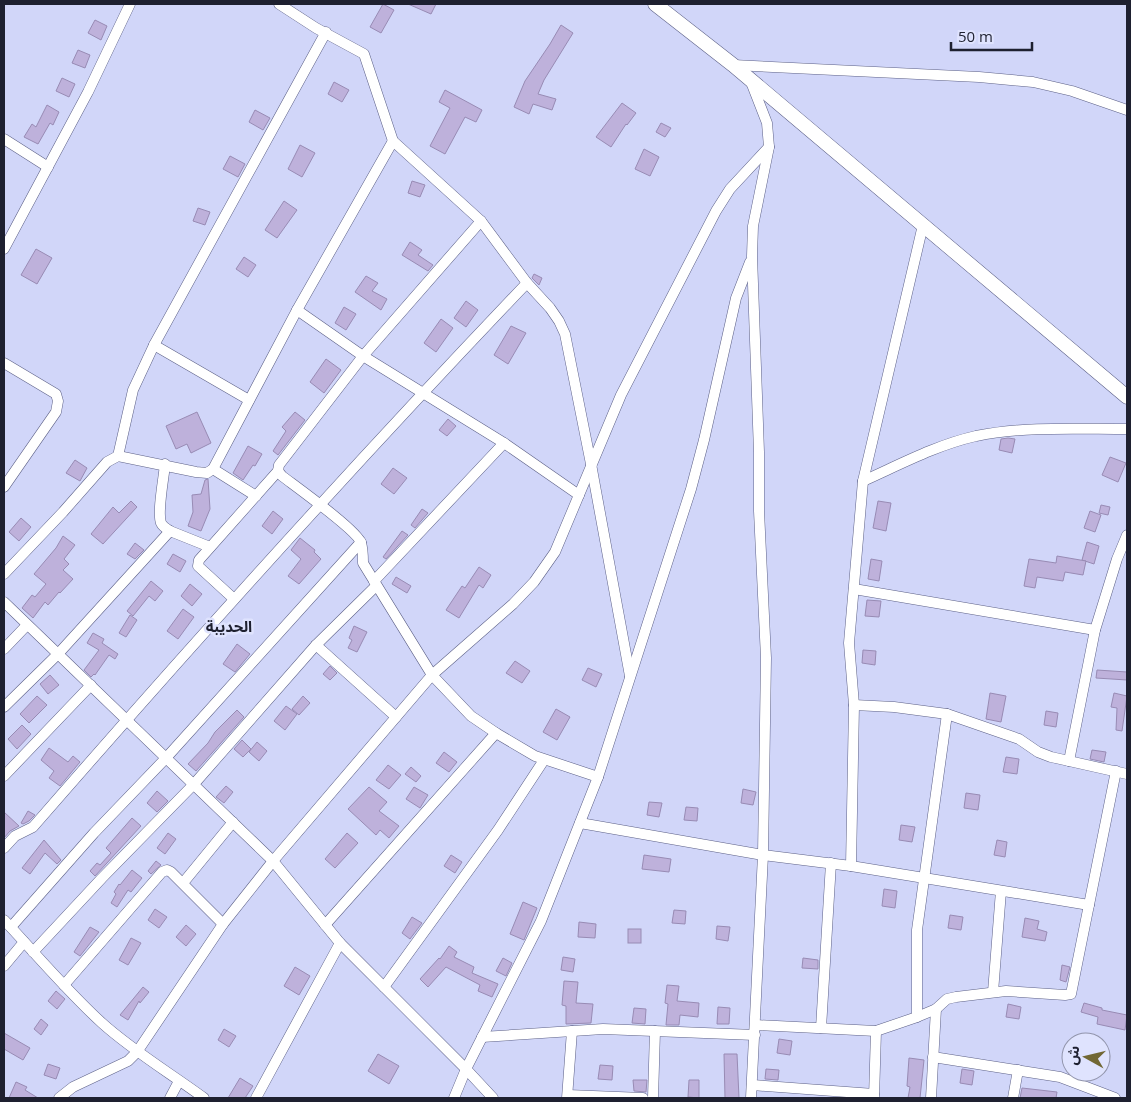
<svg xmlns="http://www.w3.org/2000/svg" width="1131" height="1102" font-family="'Open Sans','Noto Sans Arabic',sans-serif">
<rect width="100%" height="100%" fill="#d1d6f9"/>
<g fill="#beb1db" stroke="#988bb4">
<path d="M383 4 394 10 381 33 370 27Z"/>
<path d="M408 4H436L431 14Z"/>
<path d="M95 20 107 26 101 40 88 33Z"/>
<path d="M561 25 573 33 544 80 538 94 556 99 552 110 533 104 529 114 514 107 525 81 550 44Z"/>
<path d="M78 50 90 55 85 68 72 63Z"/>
<path d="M62 78 75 84 69 97 56 91Z"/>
<path d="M334 82 349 90 342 102 328 94Z"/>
<path d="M445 90 482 110 476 122 465 117 445 154 430 146 450 108 439 102Z"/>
<path d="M622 103 636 113 627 125 626 124 611 147 596 137Z"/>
<path d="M47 105 59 112 53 125 50 123 38 144 24 137 32 124 36 127Z"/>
<path d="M255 110 270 118 263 130 249 122Z"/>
<path d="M661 123 671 128 665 137 656 132Z"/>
<path d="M300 145 315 153 302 177 288 169Z"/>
<path d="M644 149 659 157 650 176 635 169Z"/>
<path d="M230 156 245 164 238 177 223 169Z"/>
<path d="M412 181 425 185 420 197 408 193Z"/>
<path d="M284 201 297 210 277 238 265 230Z"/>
<path d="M198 208 210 212 205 225 193 221Z"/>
<path d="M410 242 422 250 418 255 433 265 428 271 402 255Z"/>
<path d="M36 249 52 258 37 284 21 275Z"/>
<path d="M244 257 256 265 248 277 236 269Z"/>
<path d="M534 274 542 278 539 285 532 278Z"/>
<path d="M366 276 378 283 372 291 387 299 381 310 355 292Z"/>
<path d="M466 301 478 310 466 327 454 318Z"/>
<path d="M344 307 356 314 346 330 335 323Z"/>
<path d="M441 319 453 328 436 352 424 343Z"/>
<path d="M511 326 526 333 508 364 494 355Z"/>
<path d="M326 359 341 370 324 393 310 382Z"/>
<path d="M197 412 211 443 191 453 187 444 176 449 166 426Z"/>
<path d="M295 412 305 420 278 455 273 451 286 431 282 427Z"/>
<path d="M448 419 456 426 447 436 439 430Z"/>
<path d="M1008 438 1015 439 1012 453 999 450 1001 439Z"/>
<path d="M248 446 262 454 255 466 253 465 243 480 233 473Z"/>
<path d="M1110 457 1126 463 1118 482 1102 475Z"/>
<path d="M75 460 87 468 80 481 66 473Z"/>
<path d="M393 468 407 478 394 494 381 484Z"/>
<path d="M208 479 210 509 201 531 188 526 193 512 192 495 201 494 205 480Z"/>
<path d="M131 501 137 507 103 544 91 534 113 507 119 513Z"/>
<path d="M878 501 891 503 886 531 873 528Z"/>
<path d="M1101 505 1110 507 1108 515 1099 513Z"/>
<path d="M422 509 428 513 415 528 411 525Z"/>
<path d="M273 511 283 519 272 534 262 526Z"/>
<path d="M1090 511 1101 515 1095 532 1084 528Z"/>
<path d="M21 518 31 527 19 541 9 532Z"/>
<path d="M402 531 408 535 386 559 383 557Z"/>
<path d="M63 536 75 545 64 559 69 564 63 570 73 579 60 593 59 592 48 605 45 602 33 618 22 608 32 595 35 597 46 584 34 574 56 548Z"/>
<path d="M300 538 315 550 314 552 321 559 299 584 288 576 301 559 291 550Z"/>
<path d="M1087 542 1099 546 1094 564 1082 560Z"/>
<path d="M135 543 144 550 135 559 127 554Z"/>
<path d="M173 554 186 561 180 572 167 564Z"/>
<path d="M1057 556 1086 561 1083 575 1065 572 1063 581 1037 577 1035 588 1024 586 1029 559 1056 563Z"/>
<path d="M871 559 882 561 879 581 868 579Z"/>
<path d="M479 567 491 575 483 588 479 585 459 618 446 610 462 586 465 588Z"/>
<path d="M396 577 411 586 407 593 392 584Z"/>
<path d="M151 581 163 591 155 601 149 596 133 616 127 611Z"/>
<path d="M190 584 202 594 192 606 181 596Z"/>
<path d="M867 600 881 601 879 617 865 616Z"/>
<path d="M183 609 194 617 178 639 167 631Z"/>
<path d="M130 615 137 620 126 637 119 633Z"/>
<path d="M354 626 367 632 357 652 348 648 352 640 349 638Z"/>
<path d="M93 633 104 639 102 643 118 654 115 659 109 655 95 675 94 674 91 677 84 670 99 650 87 643Z"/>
<path d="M237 644 250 654 235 672 223 664Z"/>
<path d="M863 650 876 651 875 665 862 663Z"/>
<path d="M515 661 530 671 522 683 506 673Z"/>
<path d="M330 666 337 673 330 680 323 674Z"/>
<path d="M588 668 602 674 596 687 582 680Z"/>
<path d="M1097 670 1127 672V680L1096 678Z"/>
<path d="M50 675 59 685 48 694 40 684Z"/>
<path d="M990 693 1006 696 1001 722 986 719Z"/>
<path d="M1114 693 1127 696 1122 731 1116 730 1117 708 1111 707Z"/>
<path d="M37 696 47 705 29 723 20 714Z"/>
<path d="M303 696 310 703 299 715 292 709Z"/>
<path d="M286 706 297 714 285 730 274 721Z"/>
<path d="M556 709 570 717 557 740 543 732Z"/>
<path d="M237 710 244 717 196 771 188 764 208 743 215 732Z"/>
<path d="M1046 711 1058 713 1056 727 1044 725Z"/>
<path d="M22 725 31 734 17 749 8 739Z"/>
<path d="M242 740 251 749 243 757 234 749Z"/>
<path d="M257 742 267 751 259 761 249 752Z"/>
<path d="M49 748 68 762 73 756 80 762 60 786 49 778 54 771 41 760Z"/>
<path d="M1092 750 1106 752 1104 762 1090 759Z"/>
<path d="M444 752 457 762 449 772 436 763Z"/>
<path d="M1006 757 1019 759 1017 774 1003 772Z"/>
<path d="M388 765 401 775 389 789 376 780Z"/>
<path d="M411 767 421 776 416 782 405 774Z"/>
<path d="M226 786 233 792 224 803 216 797Z"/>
<path d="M369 787 387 802 379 811 399 826 389 838 380 830 376 835 348 809Z"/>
<path d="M414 787 428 795 420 808 406 799Z"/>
<path d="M743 789 756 792 753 805 741 803Z"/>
<path d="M157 791 168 801 157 812 147 803Z"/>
<path d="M966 793 980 795 978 810 964 808Z"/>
<path d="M649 802 662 803 659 817 647 815Z"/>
<path d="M686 807 698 808 697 821 684 820Z"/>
<path d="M28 811 35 815 29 821 23 824 21 823Z"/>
<path d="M4 812 19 826 10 831 4 838Z"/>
<path d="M132 818 141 826 95 876 90 871 97 863 100 865 111 853 106 848Z"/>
<path d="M901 825 915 827 912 842 899 840Z"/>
<path d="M168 833 176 839 165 854 157 848Z"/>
<path d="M347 833 358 843 335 868 325 859Z"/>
<path d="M44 840 61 860 57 864 45 853 30 874 22 868Z"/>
<path d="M997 840 1007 842 1005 857 994 855Z"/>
<path d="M451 855 462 862 455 873 444 866Z"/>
<path d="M644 855 671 859 669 872 642 869Z"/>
<path d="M156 861 161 865 151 874 148 871Z"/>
<path d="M132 870 142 878 131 892 128 890 117 907 111 903 116 894 114 892 119 884 120 885Z"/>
<path d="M884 889 897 891 895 908 882 906Z"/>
<path d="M523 902 537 908 524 940 510 934Z"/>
<path d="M155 909 167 917 159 928 148 920Z"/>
<path d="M674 910 686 911 685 924 672 923Z"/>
<path d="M950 915 963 917 961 930 948 928Z"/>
<path d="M412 917 422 923 410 939 402 933Z"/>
<path d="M1025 918 1039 921 1037 929 1047 932 1045 941 1022 937Z"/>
<path d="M579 922 596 924 595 938 578 937Z"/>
<path d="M186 925 196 934 186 946 176 937Z"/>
<path d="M717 926 730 927 728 941 716 939Z"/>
<path d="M90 927 99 932 80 956 74 952Z"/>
<rect x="628" y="929" width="13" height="14"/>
<path d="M131 938 141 943 128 965 119 960Z"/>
<path d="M449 946 457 952 454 957 474 967 472 973 498 984 492 997 478 991 480 985 446 967 428 987 420 979 439 958 440 959Z"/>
<path d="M563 957 575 959 573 972 561 970Z"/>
<path d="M503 958 512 963 506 976 496 971Z"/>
<path d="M803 958 818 960V969L802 968Z"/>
<path d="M1062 965 1070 967 1066 982 1060 980Z"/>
<path d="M295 967 310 976 299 995 284 986Z"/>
<path d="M564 981 578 982 576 1003 593 1004 591 1023 566 1024V1006L562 1005Z"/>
<path d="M667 985 679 986 677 1001 699 1003 698 1017 680 1015 679 1025H666L668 1004 665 1003Z"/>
<path d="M143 987 149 992 140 1003 139 1001 128 1020 120 1015Z"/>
<path d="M56 991 65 999 57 1009 48 1001Z"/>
<path d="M1084 1003 1102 1008V1010L1127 1015 1125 1030 1097 1024 1098 1017 1081 1012Z"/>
<path d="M1008 1004 1021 1007 1019 1019 1006 1017Z"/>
<path d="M718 1007 730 1008 729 1024H717Z"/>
<path d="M634 1008 646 1009 645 1024 632 1023Z"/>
<path d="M41 1019 48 1025 41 1035 34 1029Z"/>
<path d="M224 1029 236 1036 229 1047 218 1040Z"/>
<path d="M4 1033 30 1048 23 1060 4 1049Z"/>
<path d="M779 1039 792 1041 790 1055 777 1053Z"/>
<path d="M378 1054 399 1066 389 1084 368 1071Z"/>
<path d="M724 1054H737L739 1098H725Z"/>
<path d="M909 1058 924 1060 920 1098H908L910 1087 907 1086Z"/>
<path d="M48 1064 60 1068 56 1079 44 1075Z"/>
<path d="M600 1065 613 1066 612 1080 598 1079Z"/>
<path d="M766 1069 779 1070 778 1080 765 1079Z"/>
<path d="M962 1069 974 1071 972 1085 960 1083Z"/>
<path d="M240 1078 253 1086 245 1098H228Z"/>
<path d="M633 1080H647L646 1092 634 1091Z"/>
<path d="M689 1080H699V1098L688 1097Z"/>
<path d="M16 1082 27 1087 25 1090 38 1098H9Z"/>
<path d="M1022 1088 1057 1092 1056 1098H1020Z"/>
</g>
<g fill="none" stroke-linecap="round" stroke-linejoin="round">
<g stroke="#5d6187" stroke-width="11">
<g id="minor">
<path d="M279 4 316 28 364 54 393 141 481 221 527 283 550 308 559 321 565 334 591 464 630 676"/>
<path d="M733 65 979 77 1033 82 1072 91 1127 110"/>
<path d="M751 82 767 123 769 147 753 226 752 256 759 452V511L766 658 763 855 751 1098"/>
<path d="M4 139 48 167"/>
<path d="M4 249 88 92 130 4"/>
<path d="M297 310 363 356 504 443 579 495"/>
<path d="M154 345 249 400"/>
<path d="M4 363 56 394 58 401 56 412 4 487"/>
<path d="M118 456 133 390 154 345 326 32"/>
<path d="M165 464C164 477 157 512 161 523 163 527 167 529 170 531L210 547"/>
<path d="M213 469 256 496"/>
<path d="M278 471 282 476C295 486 358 531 361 543 363 549 363 557 363 563L432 675 471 716 496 733 535 756 598 777"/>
<path d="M863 481C899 465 936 445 976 436 1026 426 1076 429 1127 429"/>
<path d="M4 574 63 512 107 462 118 456 196 472 207 473 213 469 297 310 393 141"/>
<path d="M374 581 504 443"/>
<path d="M854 589 1095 630"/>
<path d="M234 599 198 566 199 560 278 471 279 465 363 356 481 221"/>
<path d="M4 602 273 861 340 943 466 1069 493 1098"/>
<path d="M316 645 396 717"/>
<path d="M4 649 27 625"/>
<path d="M854 705 894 707 947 714 1019 739 1038 752 1051 757 1127 774"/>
<path d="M4 707 58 654 170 531"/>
<path d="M1069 761 1095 630 1117 559 1127 535"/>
<path d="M4 776 91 685"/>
<path d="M580 823 763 855 851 866 1089 905"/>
<path d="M4 848 15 836 33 827C194 642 358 460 527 283"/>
<path d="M851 866 854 705 849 643 863 481 923 225"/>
<path d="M183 883 233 822"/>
<path d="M4 920C36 954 67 991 102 1023 133 1051 170 1073 204 1098"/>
<path d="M325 925 496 733"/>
<path d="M11 927 94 833 166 758 361 542"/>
<path d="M33 952 102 878 194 784 316 645 376 586"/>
<path d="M4 966 24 942"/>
<path d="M64 985 162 872 167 870 171 872 223 924"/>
<path d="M384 987 498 830 544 760"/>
<path d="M993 992 1001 891"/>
<path d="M917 1017V930L947 714"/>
<path d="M755 1025 876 1031 917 1017 936 1009 947 999 956 997 1006 991 1065 995 1071 994 1116 771"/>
<path d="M821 1028 831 863"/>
<path d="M482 1037 603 1029 755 1035"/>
<path d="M933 1057 1060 1077 1115 1098"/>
<path d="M752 1085 874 1094"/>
<path d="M568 1095 643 1098"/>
<path d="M59 1098 73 1087 128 1061 137 1052 223 924 273 861 432 675 513 604 534 582 555 552 621 395 716 211 730 189 769 147"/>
<path d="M170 1098 179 1081"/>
<path d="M256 1098 340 943"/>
<path d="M454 1098 466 1069 541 921 598 777 691 489 704 440 736 298 750 262"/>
<path d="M567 1098 572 1031"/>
<path d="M653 1098 655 1031"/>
<path d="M874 1098 876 1031"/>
<path d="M931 1098 936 1009"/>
<path d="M1013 1098 1018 1070"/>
</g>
</g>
<g stroke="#5d6187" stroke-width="15">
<path id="major" d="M655 4 733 65 1127 397"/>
</g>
<use href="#minor" stroke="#fff" stroke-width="10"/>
<use href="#major" stroke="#fff" stroke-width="14"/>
</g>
<g text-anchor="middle" stroke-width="5" stroke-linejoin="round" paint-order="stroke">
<g font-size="15" font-weight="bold" fill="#1e2030" stroke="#dfe3fe">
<text x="229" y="632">الحديبة</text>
</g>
</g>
<rect width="1131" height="1102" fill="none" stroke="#1e2030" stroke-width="10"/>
<g transform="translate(1086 1057) rotate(278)"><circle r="24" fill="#dfe3fe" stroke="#9295ac"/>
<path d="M0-4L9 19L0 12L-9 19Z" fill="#716734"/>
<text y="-8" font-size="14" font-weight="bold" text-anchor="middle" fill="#1e2030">ش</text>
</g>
<path d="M951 42v8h81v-8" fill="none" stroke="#1e2030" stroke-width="2.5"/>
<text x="958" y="42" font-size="15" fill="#1e2030" stroke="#dfe3fe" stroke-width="4" paint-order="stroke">50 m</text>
</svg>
